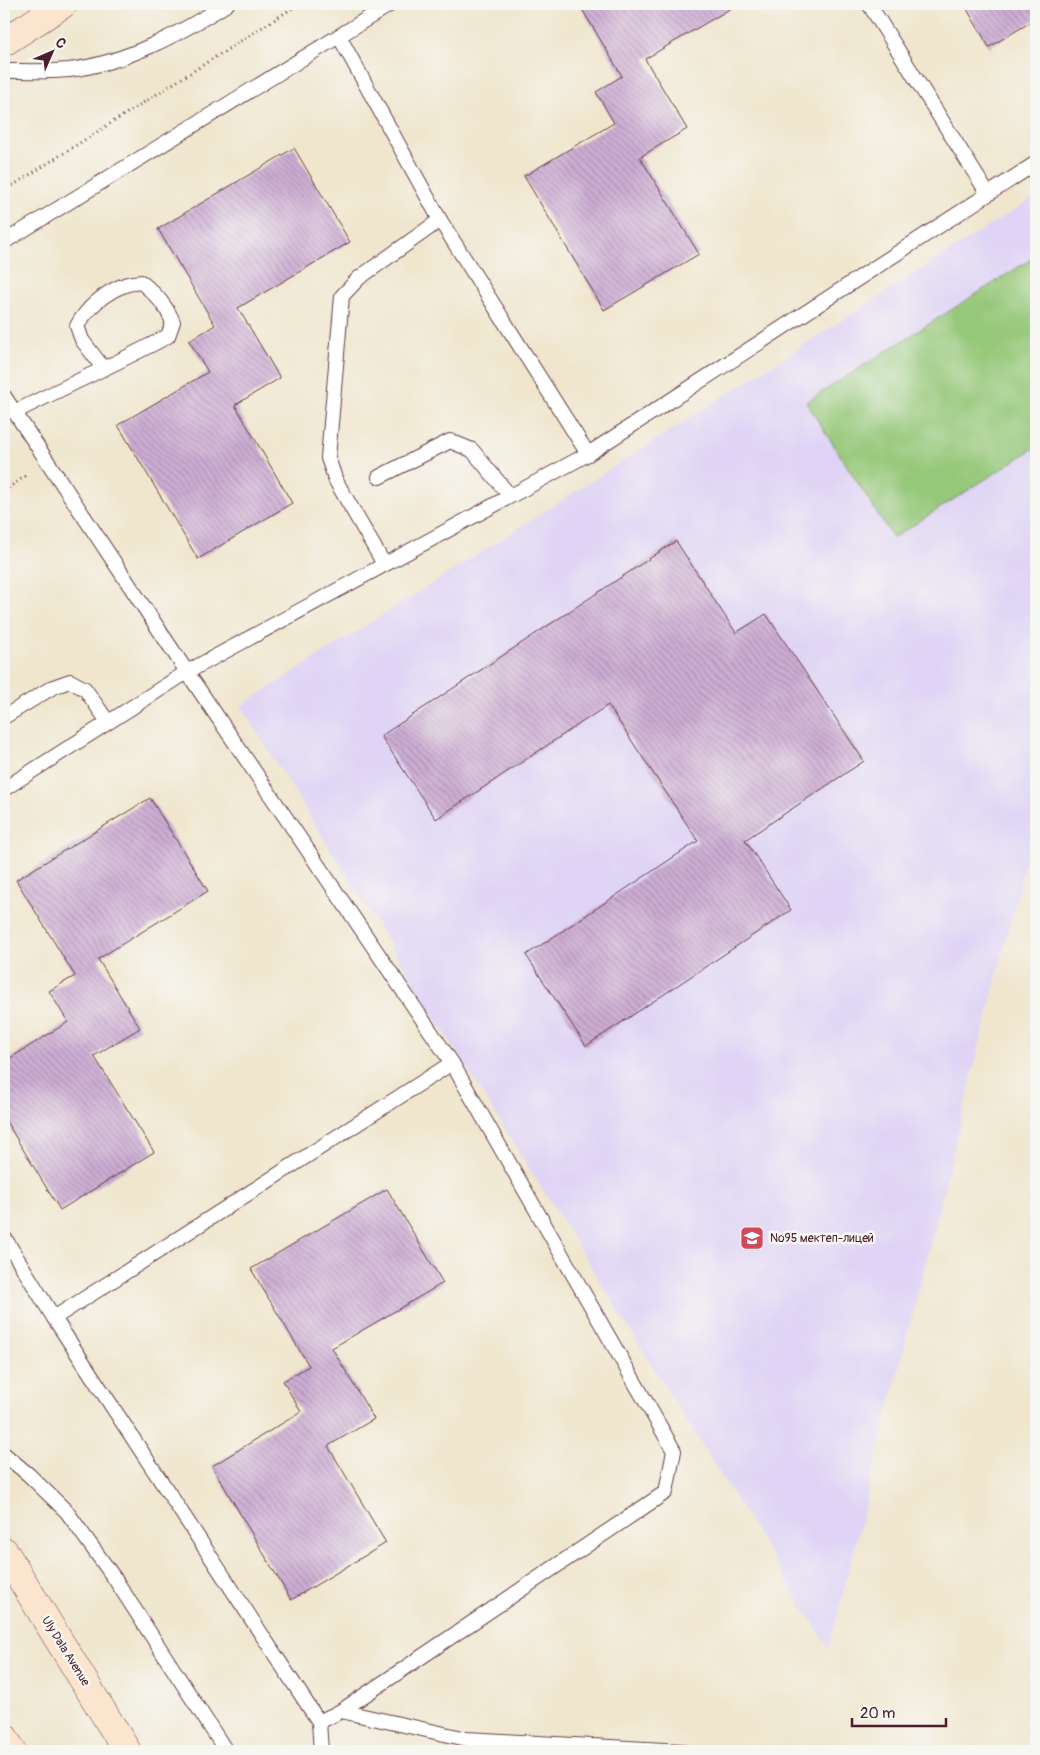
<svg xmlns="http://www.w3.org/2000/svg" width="1040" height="1755" font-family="Pangolin,sans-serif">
<defs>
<pattern id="building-back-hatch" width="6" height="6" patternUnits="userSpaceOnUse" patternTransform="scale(1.25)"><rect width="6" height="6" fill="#cdadd4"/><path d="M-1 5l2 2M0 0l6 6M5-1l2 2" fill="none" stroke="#a88cac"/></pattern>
</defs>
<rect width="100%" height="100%" fill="#f6f6f2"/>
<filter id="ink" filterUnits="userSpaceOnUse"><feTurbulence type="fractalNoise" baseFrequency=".02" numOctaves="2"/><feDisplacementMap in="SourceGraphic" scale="10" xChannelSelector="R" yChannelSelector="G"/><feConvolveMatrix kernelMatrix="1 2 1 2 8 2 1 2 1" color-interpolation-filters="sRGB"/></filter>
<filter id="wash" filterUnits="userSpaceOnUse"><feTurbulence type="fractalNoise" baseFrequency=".0096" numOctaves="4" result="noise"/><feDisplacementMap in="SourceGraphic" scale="20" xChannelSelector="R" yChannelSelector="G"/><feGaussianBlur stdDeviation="1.12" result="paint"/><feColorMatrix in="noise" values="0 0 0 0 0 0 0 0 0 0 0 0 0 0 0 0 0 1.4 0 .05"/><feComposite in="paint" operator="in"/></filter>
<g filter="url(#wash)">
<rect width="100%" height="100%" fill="#f0e6ce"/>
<path fill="#dfd4f5" d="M1036 196V823L1034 828 829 1649 241 706Z"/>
<path fill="#96c879" stroke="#707452" d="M1036 256V447L893 538 806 402Z"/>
<g id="blocks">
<g fill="url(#building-back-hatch)">
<path d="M579 4H738L645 59 687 129 640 157 699 254 604 310 524 176 614 123 596 92 622 76Z"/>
<path d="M964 4H1036V19L989 47Z"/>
<path d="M294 148 350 242 238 308 280 378 235 405 292 503 198 559 118 425 208 372 189 341 215 325 158 229Z"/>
<path d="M676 541 736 633 766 614 864 761 745 840 791 910 586 1046 526 955 698 841 608 705 436 819 381 736Z"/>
<path d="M150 798 208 891 98 959 140 1028 94 1056 154 1152 60 1210 4 1118V1062L68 1022 49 991 75 976 16 880Z"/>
<path d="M387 1189 443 1283 332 1348 374 1419 328 1446 386 1543 291 1600 212 1466 301 1412 283 1381 309 1366 251 1269Z"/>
</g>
</g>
</g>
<g filter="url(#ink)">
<use href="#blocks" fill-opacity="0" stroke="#633d43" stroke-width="1"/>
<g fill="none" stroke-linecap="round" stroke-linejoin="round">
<g stroke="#633d43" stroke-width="16">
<g id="lane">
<path d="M869 4 988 194"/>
<path d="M339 36 440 220 588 454"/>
<path d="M4 71C25 71 47 72 69 70 126 63 179 34 227 4"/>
<path d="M4 242 391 4"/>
<path d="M4 396 187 672 452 1063 54 1318 4 1237"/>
<path d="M15 412C66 386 118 363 168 336L173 322C166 305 155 293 141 282 136 283 129 283 125 285 106 291 86 309 77 326L82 340 104 369"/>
<path d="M379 477 450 441 472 450 510 496"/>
<path d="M384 564 336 481 328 458 342 296 359 278 440 220"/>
<path d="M4 717 53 687 70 681 85 689 108 722"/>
<path d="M4 789 187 672 588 454 1036 163"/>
<path d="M54 1318 319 1722 341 1711 666 1492 674 1451 452 1063"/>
<path d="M4 1454 29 1475 67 1512 115 1579 226 1751"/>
<path d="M341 1711 467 1739 682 1751"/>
<path d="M319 1722 321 1751"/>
</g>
</g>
<g stroke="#633d43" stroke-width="29">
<g id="secondary">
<path d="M4 42 63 4"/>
<path d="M4 1551 127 1751"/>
<path d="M4 1737 12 1751"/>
</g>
</g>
<g stroke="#633d43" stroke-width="3" stroke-dasharray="1 4" stroke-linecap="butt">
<path d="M4 191 299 4"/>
<path d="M4 491 28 474"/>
</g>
<use href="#lane" stroke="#fff" stroke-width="14"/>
<use href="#secondary" stroke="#fce5cf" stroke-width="28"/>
</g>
</g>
<defs>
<g id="school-square" transform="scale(1.25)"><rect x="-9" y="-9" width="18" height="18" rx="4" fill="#d1495b" stroke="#f6f6f2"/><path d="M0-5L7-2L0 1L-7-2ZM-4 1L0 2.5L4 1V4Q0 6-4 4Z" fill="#fff"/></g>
</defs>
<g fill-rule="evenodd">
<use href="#school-square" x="752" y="1238"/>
</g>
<g text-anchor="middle" stroke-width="5" stroke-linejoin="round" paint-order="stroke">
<g font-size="12" fill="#4a1f2b" stroke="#f6f6f2" text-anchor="start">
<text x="770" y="1242">№95 мектеп-лицей</text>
</g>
<g font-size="12" fill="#4a1f2b" stroke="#f6f6f2">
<text transform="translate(66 1651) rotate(58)" y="4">Uly Dala Avenue</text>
</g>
</g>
<rect width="1040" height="1755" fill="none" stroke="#f6f6f2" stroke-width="20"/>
<g transform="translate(52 52) rotate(45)" stroke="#f6f6f2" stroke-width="4" paint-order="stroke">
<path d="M0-4L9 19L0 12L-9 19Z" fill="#4a1f2b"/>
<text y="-8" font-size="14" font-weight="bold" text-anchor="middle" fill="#4a1f2b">С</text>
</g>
<path d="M852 1718v8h94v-8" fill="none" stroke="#4a1f2b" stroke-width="2.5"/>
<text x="860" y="1718" font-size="15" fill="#4a1f2b" stroke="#f6f6f2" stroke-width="4" paint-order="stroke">20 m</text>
</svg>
